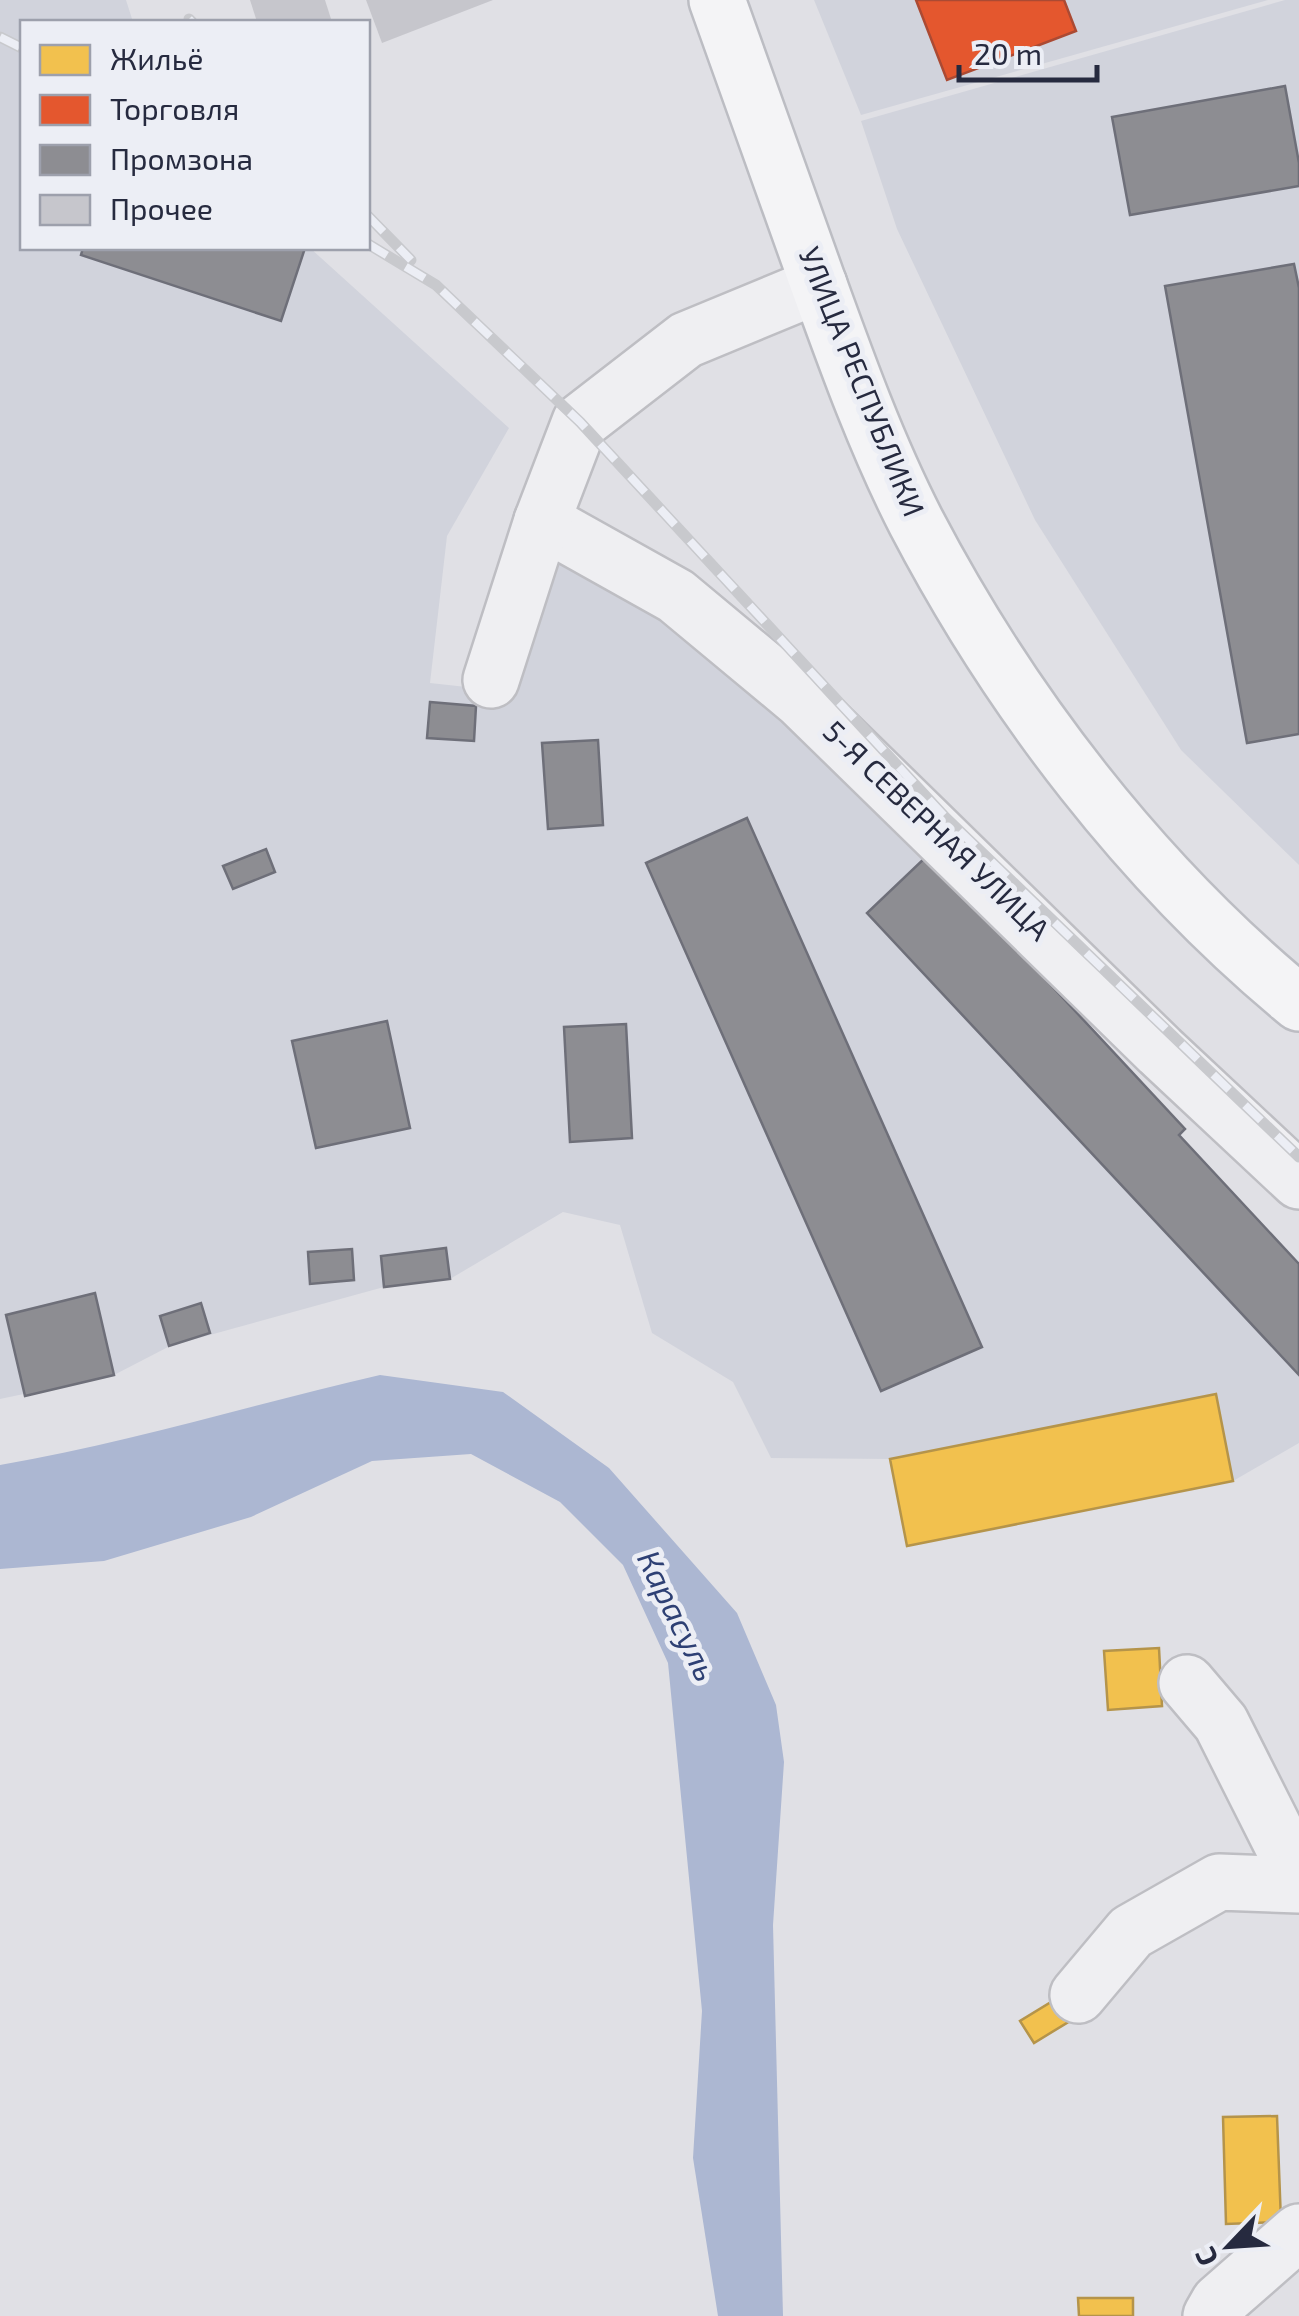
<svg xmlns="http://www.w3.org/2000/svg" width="1299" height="2316" font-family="'Exo 2',sans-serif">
<rect width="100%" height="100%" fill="#e0e0e5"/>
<g fill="#d1d3dc">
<path d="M0 0H126L133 22H22V248H310L509 428 447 536 430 683 513 692 552 560 684 624 929 854 1185 1129 1179 1136 1299 1264V1443L1233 1481 907 1546 890 1459 771 1458 733 1382 652 1333 620 1225 563 1212 450 1279 384 1287 170 1346 114 1375 0 1399Z"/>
<path d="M814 0H1268L861 115Z"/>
<path d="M1285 0H1299V865L1181 750 1035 520 897 229 861 121Z"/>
</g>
<path fill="#acb7d2" d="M380 1375 503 1392 609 1468 737 1613 776 1705 784 1762 773 1925 783 2316H718L693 2158 702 2011 668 1663 623 1565 560 1502 471 1454 372 1461 251 1517 104 1561 0 1569V1465C129 1443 253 1404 380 1375Z"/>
<g fill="#f2c14e" stroke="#b5944a" stroke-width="2.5">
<path d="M1216 1394 1233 1481 907 1546 890 1459Z"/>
<path d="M1159 1648 1162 1706 1108 1710 1104 1651Z"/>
<path d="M1056 1999 1070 2021 1034 2043 1020 2021Z"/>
<path d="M1277 2116 1281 2222 1226 2224 1223 2117Z"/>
<path d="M1078 2298H1133V2316H1079Z"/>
</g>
<path fill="#e4572e" stroke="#ab4a33" stroke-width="2.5" d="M916 0H1064L1076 31 947 80Z"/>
<g fill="#8d8d92" stroke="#6e6f79" stroke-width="2.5">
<path d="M1285 86 1299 163V186L1130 215 1112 117Z"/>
<path d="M83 248H305L281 321 81 255Z"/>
<path d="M1294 264 1299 288V734L1247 743 1165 286Z"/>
<path d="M430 702 476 706 474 741 427 738Z"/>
<path d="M598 740 603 825 548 829 542 743Z"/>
<path d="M747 818 982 1347 881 1391 646 863Z"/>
<path d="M266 849 275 872 233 889 223 866Z"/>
<path d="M929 854 1185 1129 1179 1135 1299 1264V1375L867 913Z"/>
<path d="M387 1021 410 1128 316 1148 292 1041Z"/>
<path d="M626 1024 632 1138 570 1142 564 1027Z"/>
<path d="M446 1248 450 1279 384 1287 381 1256Z"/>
<path d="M352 1249 354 1280 310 1284 308 1252Z"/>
<path d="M95 1293 114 1375 25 1396 6 1315Z"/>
<path d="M201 1303 210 1333 169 1346 160 1316Z"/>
</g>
<g fill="#c6c6cc">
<path d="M250 0H325L332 22H257Z"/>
<path d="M366 0H493L382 43Z"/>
</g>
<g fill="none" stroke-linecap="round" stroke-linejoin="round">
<g stroke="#bebec3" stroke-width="60">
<g id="minor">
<path d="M542 521 676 596 801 700 1160 1051 1299 1181"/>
<path d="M491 680 542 521 580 422 686 340 819 285"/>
<path d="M1187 1683 1221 1723 1299 1878"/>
<path d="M1078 1995 1131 1932 1219 1882 1299 1885"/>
<path d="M1211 2316 1219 2302 1299 2232"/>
</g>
</g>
<g stroke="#bcbdc3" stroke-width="60">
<path id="major" d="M717 0C750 92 783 185 816 277 846 360 876 444 916 522 1010 702 1141 873 1299 1003"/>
</g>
<use href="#minor" stroke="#efeff2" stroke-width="55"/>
<use href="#major" stroke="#f4f4f6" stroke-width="55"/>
<g stroke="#c8c9cd" stroke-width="11">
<g id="rail">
<path d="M189 19 192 22"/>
<path d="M0 37 22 48"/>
<path d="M368 216 411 260"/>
<path d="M368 244 436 285 580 422 946 818 1299 1157"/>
</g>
</g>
<use href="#rail" stroke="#eceef5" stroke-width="8" stroke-dasharray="22" stroke-linecap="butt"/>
</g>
<g text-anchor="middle" stroke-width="10" stroke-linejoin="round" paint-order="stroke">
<g font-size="30" fill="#262a3f" stroke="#eceef5">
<text transform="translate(861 382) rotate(68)" y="10">УЛИЦА РЕСПУБЛИКИ</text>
<text transform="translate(936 831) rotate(44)" y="10">5-Я СЕВЕРНАЯ УЛИЦА</text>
</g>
<g font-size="32" font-style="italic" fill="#2e4074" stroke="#eceef5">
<text transform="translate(677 1616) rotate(64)" y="11">Карасуль</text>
</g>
</g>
<rect x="20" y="20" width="350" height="230" fill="#eceef5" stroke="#9da0ac" stroke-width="2.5"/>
<rect x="40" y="45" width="50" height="30" fill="#f2c14e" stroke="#9da0ac" stroke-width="2.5"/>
<text x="110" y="70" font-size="30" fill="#262a3f">Жильё</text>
<rect x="40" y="95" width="50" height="30" fill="#e4572e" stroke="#9da0ac" stroke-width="2.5"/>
<text x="110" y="120" font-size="30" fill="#262a3f">Торговля</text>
<rect x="40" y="145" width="50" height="30" fill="#8d8d92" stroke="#9da0ac" stroke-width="2.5"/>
<text x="110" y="170" font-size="30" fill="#262a3f">Промзона</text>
<rect x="40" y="195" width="50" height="30" fill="#c6c6cc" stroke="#9da0ac" stroke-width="2.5"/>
<text x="110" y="220" font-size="30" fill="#262a3f">Прочее</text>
<g transform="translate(1229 2246) rotate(245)" stroke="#eceef5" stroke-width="8" paint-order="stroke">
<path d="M0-8L18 38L0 25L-18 38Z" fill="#262a3f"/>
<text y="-15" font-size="28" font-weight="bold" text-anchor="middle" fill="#262a3f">С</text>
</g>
<path d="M959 65v15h138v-15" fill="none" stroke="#262a3f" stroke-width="5"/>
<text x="974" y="65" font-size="30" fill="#262a3f" stroke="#eceef5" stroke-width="8" paint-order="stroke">20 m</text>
</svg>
